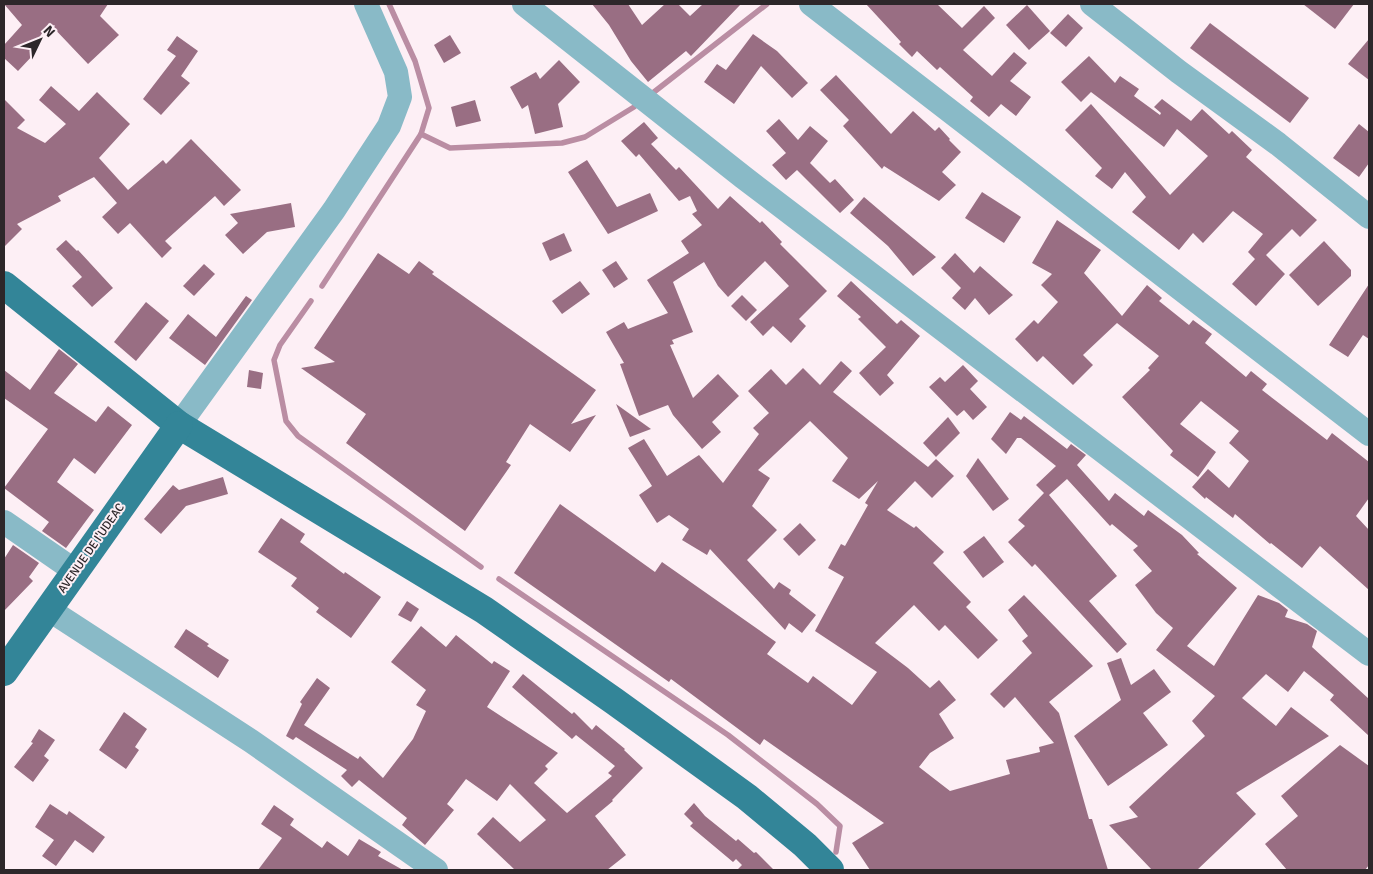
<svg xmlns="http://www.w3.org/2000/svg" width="1373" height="874" font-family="Signika,sans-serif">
<rect width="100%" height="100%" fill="#fdeff5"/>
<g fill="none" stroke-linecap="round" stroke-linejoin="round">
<g stroke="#ba8da3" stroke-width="5.5">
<path d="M654 92 767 4"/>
<path d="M421 134 450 148 562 143 585 137 634 107"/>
<path d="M322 286 421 134 429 108 415 61 389 4"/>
<path d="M311 301 280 345 274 360 286 421 298 436 481 567"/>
<path d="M499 579 728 735 817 804 840 826 836 852"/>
</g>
</g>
<g fill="#996e83">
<path d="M4 4H108L100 16 119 35 88 64 49 23 30 51 34 54 18 71 4 58V45L22 25Z"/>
<path d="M592 4H628L642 25 665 4H678L690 16 703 4H741L691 56 686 51 648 82 631 61 609 25Z"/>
<path d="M866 4H937L962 28 984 6 995 18 963 50 992 76 1014 52 1027 63 1010 81 1031 97 1016 116 1001 104 989 117 970 101 973 97 940 67 937 70 917 51 912 57 899 44 901 42Z"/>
<path d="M1303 4H1354L1335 29Z"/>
<path d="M1027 5 1050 31 1029 50 1006 25Z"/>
<path d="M1068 14 1083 28 1066 47 1050 33Z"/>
<path d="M1210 23 1309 98 1290 123 1190 48Z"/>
<path d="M753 34 777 51 808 83 792 98 761 66 734 104 704 82 717 64 726 70Z"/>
<path d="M450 35 461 53 444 63 434 45Z"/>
<path d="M177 36 198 51 181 76 190 83 161 115 143 99 176 56 167 50Z"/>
<path d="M1369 39V80L1348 64Z"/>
<path d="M1089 56 1115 83 1120 76 1139 89 1134 96 1160 115 1161 113 1154 107 1162 99 1191 121 1202 109 1229 134 1232 131 1252 150 1246 157 1317 220 1300 237 1292 229 1266 255 1285 274 1256 306 1232 284 1255 259 1248 252 1263 234 1233 211 1203 243 1193 233 1179 250 1132 212 1146 197 1125 172 1112 189 1095 176 1102 168 1065 130 1091 104 1170 195 1208 156 1177 129 1164 147 1091 92 1081 102 1061 82Z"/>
<path d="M559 60 580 82 558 104 563 127 535 134 528 105 522 109 510 87 536 72 540 79Z"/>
<path d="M836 75 891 134 913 111 935 131 939 127 950 139 949 140 961 152 942 172 956 185 939 201 884 166 882 169 843 126 849 120 820 90Z"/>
<path d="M51 86 79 111 97 92 130 124 99 158 128 190 163 160 166 164 191 139 241 190 224 206 215 196 165 241 172 248 162 258 130 223 118 234 102 217 117 203 94 177 58 196 61 201 17 224 22 229 4 247V99L25 120 17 128 45 143 66 124 39 100Z"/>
<path d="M475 100 481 121 456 127 451 107Z"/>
<path d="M779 119 798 140 810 126 828 141 810 163 830 183 835 179 854 200 840 213 797 170 786 180 772 165 786 153 766 131Z"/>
<path d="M644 122 658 138 651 144 676 170 679 167 718 209 730 196 760 223 762 221 782 242 780 244 827 291 799 319 806 326 791 343 773 326 763 336 750 322 789 286 765 261 728 297 718 286 704 262 673 282 693 332 672 340 674 344 670 345 693 398 718 374 739 396 712 422 721 432 702 449 673 415 668 405 639 416 620 364 624 363 606 332 624 322 628 329 668 313 647 280 689 253 681 241 702 225 692 214 697 211 690 196 679 201 639 154 636 157 621 141Z"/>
<path d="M1359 124 1369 132V163L1359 177 1333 158Z"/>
<path d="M587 160 617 207 650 193 658 211 608 234 568 172Z"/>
<path d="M982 192 1021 217 1004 243 965 218Z"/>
<path d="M864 197 891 220 936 257 913 276 888 246 850 213Z"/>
<path d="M291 203 295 227 267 232 243 254 225 235 238 223 230 214Z"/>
<path d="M1057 220 1101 250 1084 273 1122 316 1147 285 1162 298 1159 301 1189 325 1193 320 1212 334 1205 343 1246 377 1251 371 1267 384 1262 390 1327 440 1332 433 1369 462V498L1356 516 1369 530V590L1320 546 1302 568 1271 543 1270 544 1235 514 1233 518 1206 497 1205 499 1192 487 1208 469 1229 488 1249 461 1229 443 1239 431 1201 401 1180 424 1216 452 1198 477 1170 455 1173 451 1122 397 1150 370 1148 368 1159 356 1117 323 1083 355 1093 365 1073 385 1043 356 1037 362 1015 339 1034 320 1038 324 1058 302 1041 285 1052 274 1032 263Z"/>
<path d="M564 233 572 251 550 261 542 243Z"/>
<path d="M66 240 77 251 78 250 113 288 92 307 72 286 82 277 56 249Z"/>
<path d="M1324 241 1351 270V276L1318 306 1289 275Z"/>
<path d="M378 253 409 274 419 261 434 272 432 274 596 390 571 424 596 415 570 452 530 424 506 462 511 465 465 531 346 443 366 414 301 368 335 362 314 348Z"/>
<path d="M955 253 974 273 980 266 1013 295 989 315 975 298 965 310 952 298 961 288 941 268Z"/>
<path d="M616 261 628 279 614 288 602 270Z"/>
<path d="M204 264 215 274 194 296 183 286Z"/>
<path d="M580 281 590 294 562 314 552 301Z"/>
<path d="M851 281 897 324 901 320 920 336 887 375 894 383 880 396 859 373 886 347 858 319 861 317 837 296Z"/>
<path d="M1369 284V339L1363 335 1348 357 1329 345Z"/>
<path d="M742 295 757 310 746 321 731 306Z"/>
<path d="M246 296 252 300 205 365 169 338 188 314 216 337Z"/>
<path d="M146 302 169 321 136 361 114 342Z"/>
<path d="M59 349 78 364 54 393 96 422 108 406 132 425 95 474 74 458 57 482 94 510 66 548 42 531 49 522 4 488 48 429 4 398V370L30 390Z"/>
<path d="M841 361 852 371 833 392 928 467 936 459 954 476 932 498 915 481 887 510 914 528 916 526 944 552 933 563 971 602 966 607 998 640 978 659 945 625 939 631 914 605 875 643 908 668 930 688 939 680 956 700 939 714 954 738 930 753 919 767 950 791 1010 774 1006 760 1040 752 1039 747 1054 743 1015 697 1004 708 990 694 1032 653 1022 641 1028 636 1008 610 1024 595 1093 666 1049 702 1059 713 1089 819H1092L1108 870H870L852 843 884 823 764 739 760 745 671 679 669 682 514 573 560 504 655 572 662 562 776 642 767 654 808 683 813 676 852 705 877 672 815 631 844 577 828 568 841 544 845 546 868 505 865 503 878 481 859 499 832 481 848 458 810 421 758 470 770 478 752 506 777 530 747 560 774 589 779 582 791 590 789 594 816 615 802 633 789 623 785 630 710 549 707 555 682 540 689 529 669 515 657 523 639 495 652 486 628 448 644 439 667 476 699 455 723 483 759 434 753 428 769 413 748 391 771 369 786 385 803 368 820 385Z"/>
<path d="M963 365 978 381 970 389 987 407 973 420 964 410 957 416 929 387 940 377 945 382Z"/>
<path d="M249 370 263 373 261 389 247 387Z"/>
<path d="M616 404 651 429 630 437Z"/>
<path d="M1010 412 1021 420 1024 416 1067 449 1071 444 1086 455 1077 465 1109 501 1115 493 1144 516 1148 510 1182 535 1199 553 1197 554 1237 588 1187 646 1214 666 1258 595 1279 603 1288 610 1285 617 1307 624 1317 631 1312 647 1369 699V736L1330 700 1334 695 1304 671 1288 692 1266 674 1242 698 1276 726 1291 707 1329 736 1236 793 1256 814 1197 870H1152L1109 825 1138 817 1129 807 1205 736 1192 721 1215 696 1156 650 1173 628 1156 613 1135 585 1152 571 1133 550 1138 546 1112 524 1110 526 1067 479 1049 495 1117 576 1089 601 1127 644 1117 653 1035 564 1032 567 1008 542 1025 526 1018 520 1044 493 1036 485 1056 466 1021 438H1017L1006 454 991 439Z"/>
<path d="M948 417 960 433 936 457 923 443Z"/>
<path d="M978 458 1009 499 993 511 966 476Z"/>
<path d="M223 477 228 494 186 506 161 534 144 519 173 485 179 490Z"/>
<path d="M281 518 305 534 300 542 344 574 345 572 381 597 351 638 316 612 319 608 291 586 297 578 258 552Z"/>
<path d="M800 523 816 540 799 556 783 539Z"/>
<path d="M984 536 1004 562 983 578 963 552Z"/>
<path d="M13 545 39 563 29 577 33 581 4 611V559Z"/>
<path d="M407 601 419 609 411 622 398 615Z"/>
<path d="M421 626 446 647 456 635 492 664 494 661 510 671 487 707 558 753 545 766 548 769 534 783 567 813 612 776 608 773 615 766 576 735 572 739 512 687 523 674 572 714 574 712 592 730 596 725 625 749 624 750 643 768 612 800 613 801 595 816 626 855 607 870H515L477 834 493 817 520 842 546 820 510 784 497 801 466 779 447 804 454 810 425 845 402 825 407 818 359 780 352 787 341 776 347 770 296 737 293 740 286 736 302 704 300 702 317 678 330 688 304 725 358 759 360 756 383 778 413 739 426 711 416 705 426 690 391 662Z"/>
<path d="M186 629 209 644 207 646 229 660 218 678 174 647Z"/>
<path d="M1121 658 1131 685 1154 669 1171 692 1143 713 1168 745 1108 786 1074 736 1121 700 1107 663Z"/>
<path d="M124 712 147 729 135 747 139 750 126 769 99 750Z"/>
<path d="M39 729 55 740 44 756 49 760 33 782 14 767 33 743 31 742Z"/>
<path d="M1340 745 1369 766V865L1365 870H1287L1265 844 1298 816 1281 796Z"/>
<path d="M694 803 705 816 736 841 738 839 754 853 756 852 774 870H737L742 865 736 859 733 862 690 826 693 823 684 814Z"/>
<path d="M50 804 67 815 69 811 105 837 93 853 75 840 56 866 42 856 54 840 35 827Z"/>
<path d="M274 805 294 819 290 825 322 848 327 841 348 856 359 839 381 852 378 856 403 870H258L282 838 261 824Z"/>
</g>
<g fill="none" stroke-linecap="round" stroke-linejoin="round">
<g stroke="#89bac7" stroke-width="24">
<path d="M524 4 743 177 1369 654"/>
<path d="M811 4 1369 434"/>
<path d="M1092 4 1179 72 1278 144 1369 217"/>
<path d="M179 425 334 210 389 126 400 97 396 72 366 4"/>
<path d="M4 522 75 571"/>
<path d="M48 609 251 741 436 870"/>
</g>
<g stroke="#338598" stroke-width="28">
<path d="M4 285 179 425 484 610 614 701 747 797 805 845 830 870"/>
<path d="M4 672 179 425"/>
</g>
</g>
<g text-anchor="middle" stroke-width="4" stroke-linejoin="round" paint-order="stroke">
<g font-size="12" fill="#2d272a" stroke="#fdeff5">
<text transform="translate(91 548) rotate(-55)" y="4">AVENUE DE I'UDEAC</text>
</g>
</g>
<rect width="1373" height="874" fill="none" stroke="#2d272a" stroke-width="10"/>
<g transform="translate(40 40) rotate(47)" stroke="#fdeff5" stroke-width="4" paint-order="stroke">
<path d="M0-4L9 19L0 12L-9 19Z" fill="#2d272a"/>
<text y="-8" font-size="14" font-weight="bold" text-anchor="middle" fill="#2d272a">N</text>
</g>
</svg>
